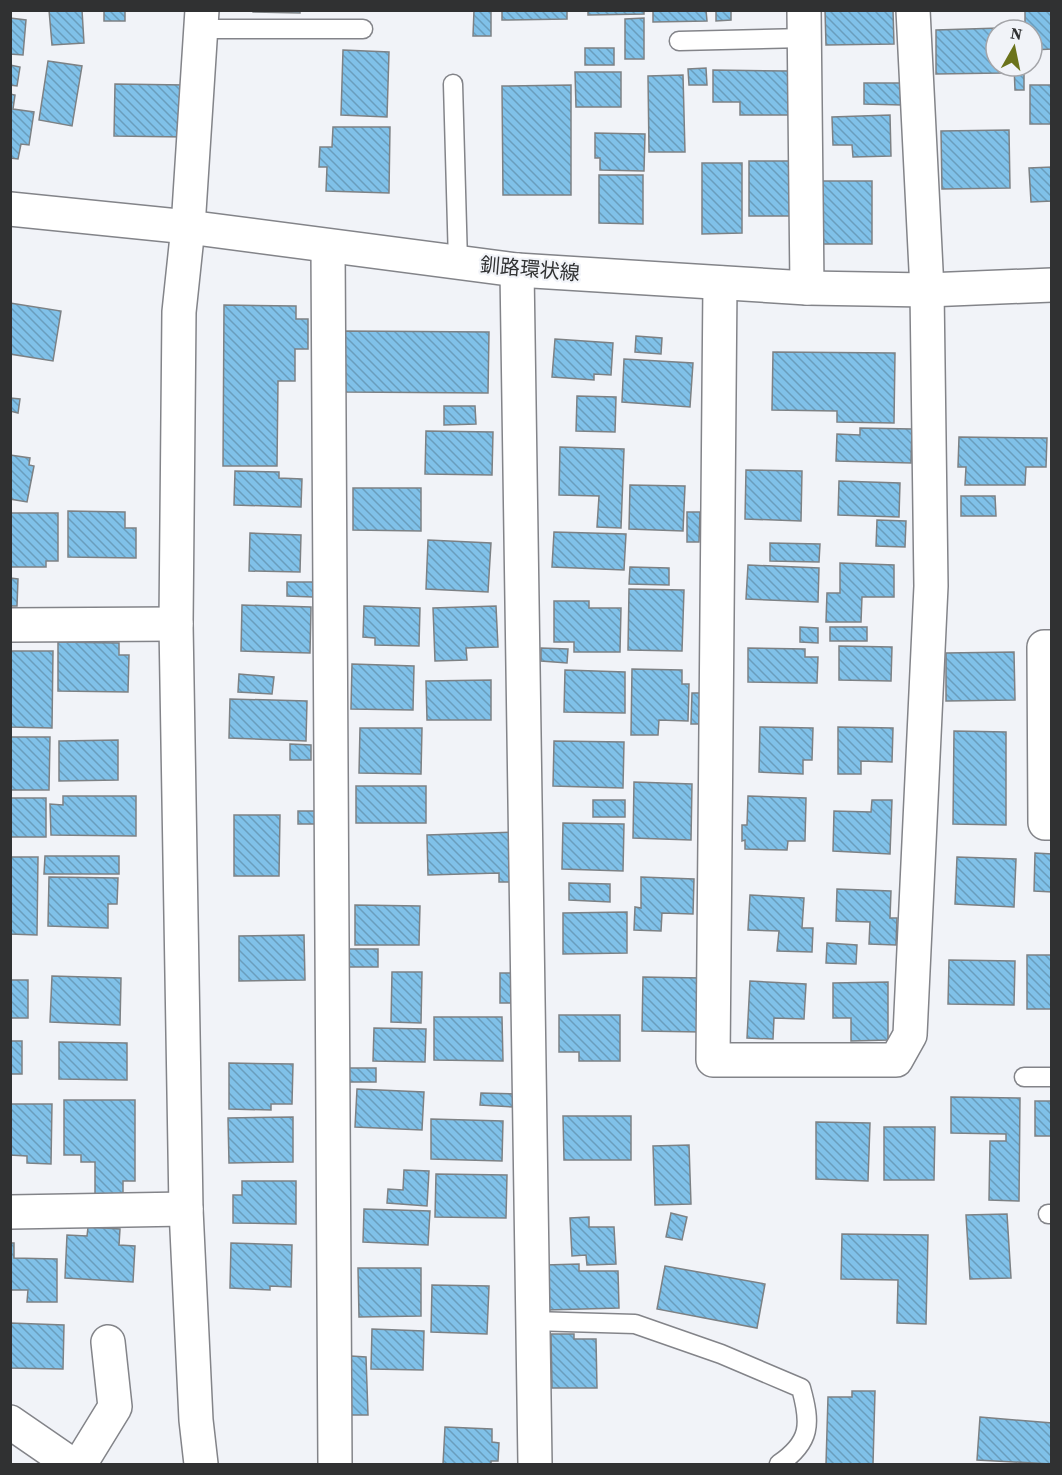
<svg xmlns="http://www.w3.org/2000/svg" width="1062" height="1475" font-family="'Source Serif 4','Noto Sans JP',serif">
<defs>
<pattern id="building-back-hatch" width="6" height="6" patternUnits="userSpaceOnUse" patternTransform="scale(1.5)"><rect width="6" height="6" fill="#80c1e9"/><path d="M-1 5l2 2M0 0l6 6M5-1l2 2" fill="none" stroke="#699dbd"/></pattern>
</defs>
<rect width="100%" height="100%" fill="#f1f3f8"/>
<g fill="url(#building-back-hatch)" stroke="#7d8184" stroke-width="1.5">
<path d="M49 10H82L84 43 52 45Z"/>
<rect x="104" y="10" width="21" height="11"/>
<path d="M252 10H300V13L253 12Z"/>
<path d="M474 10H491V36H473Z"/>
<path d="M502 10H567V19L502 20Z"/>
<path d="M588 10H644V14L588 15Z"/>
<path d="M653 10H706L707 21 653 22Z"/>
<path d="M716 10H743L731 11V20L716 21Z"/>
<path d="M825 10H893L894 44 826 45Z"/>
<path d="M1025 10H1052V49L1032 50V30H1025Z"/>
<path d="M10 18 26 20 23 55 10 54Z"/>
<path d="M644 18V59H625V19Z"/>
<path d="M1000 28 996 30V66H1001V73L936 74V30Z"/>
<rect x="585" y="48" width="29" height="17"/>
<path d="M343 50 389 52 387 117 341 115Z"/>
<path d="M48 61 82 66 72 126 39 120Z"/>
<path d="M10 65 20 67 17 86 10 85Z"/>
<path d="M1014 66H1024V90H1015Z"/>
<path d="M706 68 707 85H689L688 69Z"/>
<path d="M713 70 789 71V115H740V102H713Z"/>
<path d="M575 72H621V107H576Z"/>
<path d="M683 75 685 152H649L648 76Z"/>
<path d="M864 83H902L901 105 864 104Z"/>
<path d="M115 84 185 85V137L114 136Z"/>
<path d="M571 85V195H503L502 86Z"/>
<rect x="1030" y="85" width="22" height="39"/>
<path d="M10 94 15 95 13 109 34 112 29 145 21 144 18 159 10 158Z"/>
<path d="M890 115 891 156 853 157 852 145H833L832 117Z"/>
<path d="M333 127H390L389 193 326 191 327 167H319L320 147H332Z"/>
<path d="M1009 130 1010 188 942 189 941 131Z"/>
<path d="M595 133 645 134 644 171 600 170V158H595Z"/>
<rect x="749" y="161" width="42" height="55"/>
<path d="M702 163H742V233L702 234Z"/>
<path d="M1052 167V201L1031 202 1029 168Z"/>
<path d="M599 175H643V224L599 223Z"/>
<path d="M820 181H872V244H821Z"/>
<path d="M10 303 61 311 53 361 10 354Z"/>
<path d="M224 305 296 306V319H308V349H295V381H278L277 466H223Z"/>
<path d="M344 331 489 332 488 393 344 392Z"/>
<path d="M636 336 662 338 661 354 635 352Z"/>
<path d="M555 339 613 343 611 375 594 374V380L552 377Z"/>
<path d="M773 352 895 353 894 423 837 422V411L772 410Z"/>
<path d="M624 359 693 363 690 407 622 402Z"/>
<path d="M577 396 616 397 615 432 576 431Z"/>
<path d="M10 398 20 399 18 413 10 411Z"/>
<path d="M444 406H475L476 424 444 425Z"/>
<path d="M860 428 912 429 911 463 836 461 837 434 860 435Z"/>
<path d="M426 431 493 432 492 475 425 474Z"/>
<path d="M959 437 1047 438 1046 467H1026L1025 485H965L966 467H958Z"/>
<path d="M560 447 624 449 621 528 597 527 599 496 559 495Z"/>
<path d="M10 455 30 458 29 465 34 466 27 502 10 499Z"/>
<path d="M746 470 802 471 801 521 745 519Z"/>
<path d="M235 471 279 472V478L302 479 301 507 234 505Z"/>
<path d="M839 481 900 483 899 517 838 515Z"/>
<path d="M630 485 685 486 683 531 629 529Z"/>
<path d="M353 488H421V531L353 530Z"/>
<path d="M961 496H995L996 516H961Z"/>
<path d="M68 511 125 512V528H136V558L68 557Z"/>
<path d="M687 512H700L699 542H687Z"/>
<path d="M10 513H58V561H46V567H10Z"/>
<path d="M877 520 906 521 905 547 876 546Z"/>
<path d="M554 532 626 534 624 570 552 567Z"/>
<path d="M250 533 301 535 300 572 249 571Z"/>
<path d="M428 540 491 543 488 592 426 589Z"/>
<path d="M770 543 820 544 819 562 770 561Z"/>
<path d="M840 563 894 565V597H862L861 622H826L827 593H840Z"/>
<path d="M748 565 819 568 818 602 746 599Z"/>
<path d="M630 567 669 568V585L629 584Z"/>
<path d="M10 578 18 579 17 606H10Z"/>
<path d="M287 582H313V597L287 596Z"/>
<path d="M629 589 684 590 682 651 628 650Z"/>
<path d="M554 601H589V608H621L620 652H574V642H554Z"/>
<path d="M242 605 311 607 310 653 241 651Z"/>
<path d="M364 606 420 608 419 646 375 645V638L363 637Z"/>
<path d="M496 606 498 647 466 648 467 660 435 661 433 608Z"/>
<path d="M800 627 818 628V643L800 642Z"/>
<rect x="830" y="627" width="37" height="14"/>
<path d="M58 642 119 643V655H129L128 692 58 691Z"/>
<path d="M839 646 892 647 891 681 839 680Z"/>
<path d="M541 648 568 649 567 663 541 661Z"/>
<path d="M748 648 805 649V657H818L817 683 748 682Z"/>
<path d="M10 651H53L52 728 10 727Z"/>
<path d="M1014 652 1015 700 946 701V653Z"/>
<path d="M352 664 414 666 413 710 351 709Z"/>
<path d="M632 669 682 670V684H689L688 721 659 720 658 735H631Z"/>
<path d="M565 670 625 672V713L564 712Z"/>
<path d="M239 674 274 677 272 694 238 692Z"/>
<path d="M491 680V720H427L426 681Z"/>
<path d="M692 693H706V724H691Z"/>
<path d="M230 699 307 701 306 741 229 738Z"/>
<path d="M760 727 813 728 812 760H803V774L759 772Z"/>
<path d="M838 727 893 728 892 762 861 761V774H838Z"/>
<path d="M360 728H422L421 774 359 773Z"/>
<path d="M954 731 1006 732V825L953 824Z"/>
<path d="M10 737H50L49 790H10Z"/>
<path d="M118 740V780L59 781V741Z"/>
<path d="M554 741 624 742 623 788 553 786Z"/>
<path d="M290 744 311 745V760H290Z"/>
<path d="M634 782 692 784 691 840 633 838Z"/>
<rect x="356" y="786" width="70" height="37"/>
<path d="M63 796H136V836L51 835 50 804 63 805Z"/>
<path d="M748 796 806 798 805 841H788L787 850 745 849V840L742 841V825H747Z"/>
<rect x="10" y="798" width="36" height="39"/>
<rect x="593" y="800" width="32" height="17"/>
<path d="M872 800H892L890 854 833 851 834 811 871 812Z"/>
<rect x="298" y="811" width="19" height="13"/>
<path d="M234 815H280L279 876H234Z"/>
<path d="M563 823 624 824 623 871 562 869Z"/>
<path d="M516 832 517 882H499V873L428 875 427 835Z"/>
<path d="M1035 853 1052 854V892L1034 891Z"/>
<path d="M45 856H119V874H44Z"/>
<path d="M10 857H38L37 935 10 934Z"/>
<path d="M957 857 1016 859 1014 907 955 904Z"/>
<path d="M49 877 118 878 117 904H108V928L48 926Z"/>
<path d="M641 877 694 879 693 914 662 913 661 931 634 930 635 907 641 908Z"/>
<path d="M569 883 610 884V902L569 900Z"/>
<path d="M837 889 891 891 890 918H897L896 945 869 944 870 922 836 921Z"/>
<path d="M750 895 804 898 802 928H813L812 952 777 951 779 931 748 930Z"/>
<path d="M355 905 420 906 419 945H355Z"/>
<path d="M627 912V953L563 954V913Z"/>
<path d="M304 935 305 980 239 981V936Z"/>
<path d="M827 943 857 945 856 964 826 963Z"/>
<rect x="348" y="949" width="30" height="18"/>
<rect x="1027" y="955" width="25" height="54"/>
<path d="M949 960 1015 961 1014 1005 948 1004Z"/>
<path d="M392 972H422L421 1023 391 1022Z"/>
<rect x="500" y="973" width="17" height="30"/>
<path d="M52 976 121 978 120 1025 50 1022Z"/>
<path d="M643 977 702 978 701 1032 642 1031Z"/>
<rect x="10" y="980" width="18" height="38"/>
<path d="M750 981 806 984 804 1019 774 1018 773 1039 747 1038Z"/>
<path d="M888 982V1040L851 1041V1018H833V983Z"/>
<path d="M559 1015H620V1061H579V1052H559Z"/>
<path d="M434 1017H502L503 1061 434 1060Z"/>
<path d="M374 1028 426 1029 425 1062 373 1061Z"/>
<rect x="10" y="1041" width="12" height="33"/>
<path d="M59 1042 127 1043V1080L59 1079Z"/>
<path d="M229 1063 293 1064 292 1104H271V1110L229 1109Z"/>
<rect x="349" y="1068" width="27" height="14"/>
<path d="M357 1089 424 1092 422 1130 355 1127Z"/>
<path d="M481 1093 515 1094 514 1107 480 1105Z"/>
<path d="M1051 1093 1052 1136H1035V1101H1051Z"/>
<path d="M951 1097 1020 1098 1019 1201 989 1200 990 1141H1006V1134L951 1133Z"/>
<path d="M64 1100H135V1181H123V1194H95V1162H81V1155H64Z"/>
<path d="M10 1104H52L51 1164 27 1163V1156L10 1155Z"/>
<path d="M563 1116H631V1160H564Z"/>
<path d="M293 1117V1162L229 1163 228 1118Z"/>
<path d="M431 1119 503 1121 502 1161 431 1159Z"/>
<path d="M816 1122 870 1123 868 1181 816 1179Z"/>
<path d="M884 1127H935L934 1180H884Z"/>
<path d="M689 1145 691 1204 655 1205 653 1146Z"/>
<path d="M404 1170 429 1171 427 1206 387 1203 388 1189 403 1190Z"/>
<path d="M436 1174 507 1175 506 1218 435 1217Z"/>
<path d="M242 1181H296V1224L233 1223V1195H242Z"/>
<path d="M364 1209 430 1211 428 1245 363 1242Z"/>
<path d="M671 1213 687 1217 682 1240 666 1237Z"/>
<path d="M1007 1214 1011 1278 970 1279 966 1215Z"/>
<path d="M589 1217V1227H614L616 1264 587 1265 586 1255 572 1256 570 1218Z"/>
<path d="M88 1227 120 1229 119 1245 135 1246 133 1282 65 1278 67 1235 87 1236Z"/>
<path d="M842 1234 928 1235 926 1324 897 1323 898 1280 841 1279Z"/>
<path d="M10 1243H14V1258L57 1259V1302H27L28 1290H10Z"/>
<path d="M231 1243 292 1245 291 1287 270 1286V1290L230 1288Z"/>
<path d="M579 1264V1271H618L619 1308 546 1310 545 1265Z"/>
<path d="M665 1266 765 1284 757 1328 657 1309Z"/>
<path d="M358 1268H421V1316L359 1317Z"/>
<path d="M432 1285 489 1286 487 1334 431 1332Z"/>
<path d="M10 1323 64 1325 63 1369 10 1368Z"/>
<path d="M372 1329 424 1331 423 1370 371 1369Z"/>
<path d="M551 1334H574V1339H596L597 1388H552Z"/>
<path d="M351 1356 366 1357 368 1415H350Z"/>
<path d="M852 1391H875L873 1464H826L828 1397H852Z"/>
<path d="M980 1417 1052 1423V1464L977 1460Z"/>
<path d="M445 1427 492 1429V1442L499 1443 498 1461H491V1464H443Z"/>
</g>
<g fill="none" stroke-linecap="round" stroke-linejoin="round">
<g stroke="#838489" stroke-width="21">
<g id="service">
<path d="M201 29H363"/>
<path d="M679 41 805 38"/>
<path d="M453 84 458 262"/>
<path d="M1024 1077H1052"/>
<path d="M1048 1214H1052"/>
<path d="M532 1321 635 1324 721 1354 801 1388C811 1424 811 1442 779 1464"/>
</g>
</g>
<g stroke="#838489" stroke-width="36">
<g id="minor">
<path d="M804 10 807 288"/>
<path d="M328 247 335 1464"/>
<path d="M517 270 535 1464"/>
<path d="M720 283 713 1060H896L910 1035 931 586 927 290 913 10"/>
<path d="M10 625 176 624"/>
<path d="M1052 647H1044L1045 823H1052"/>
<path d="M10 1212 186 1209"/>
<path d="M10 1422 71 1464"/>
<path d="M80 1464 115 1407 108 1342"/>
<path d="M201 1464 196 1420 186 1209 176 624 179 312 188 227 202 10"/>
</g>
</g>
<g stroke="#838489" stroke-width="36">
<path id="primary" d="M10 209 188 227 517 270 807 288 927 290 1052 285"/>
</g>
<use href="#service" stroke="#fff" stroke-width="18"/>
<use href="#minor" stroke="#fff" stroke-width="33"/>
<use href="#primary" stroke="#fff" stroke-width="33"/>
</g>
<g text-anchor="middle" stroke-width="4.5" stroke-linejoin="round" paint-order="stroke">
<g font-size="20" fill="#303132" stroke="#f1f3f8">
<text transform="translate(530 269) rotate(5)" y="7">釧路環状線</text>
</g>
</g>
<rect width="1062" height="1475" fill="none" stroke="#303132" stroke-width="24"/>
<g transform="translate(1014 48) rotate(9)"><circle r="28" fill="#f1f3f8" stroke="#a4a5a9" stroke-width="1.5"/>
<path d="M0-4.5L10 22L0 15L-10 22Z" fill="#6b731b"/>
<text y="-9" font-size="16" font-weight="bold" text-anchor="middle" fill="#303132">N</text>
</g>
</svg>
